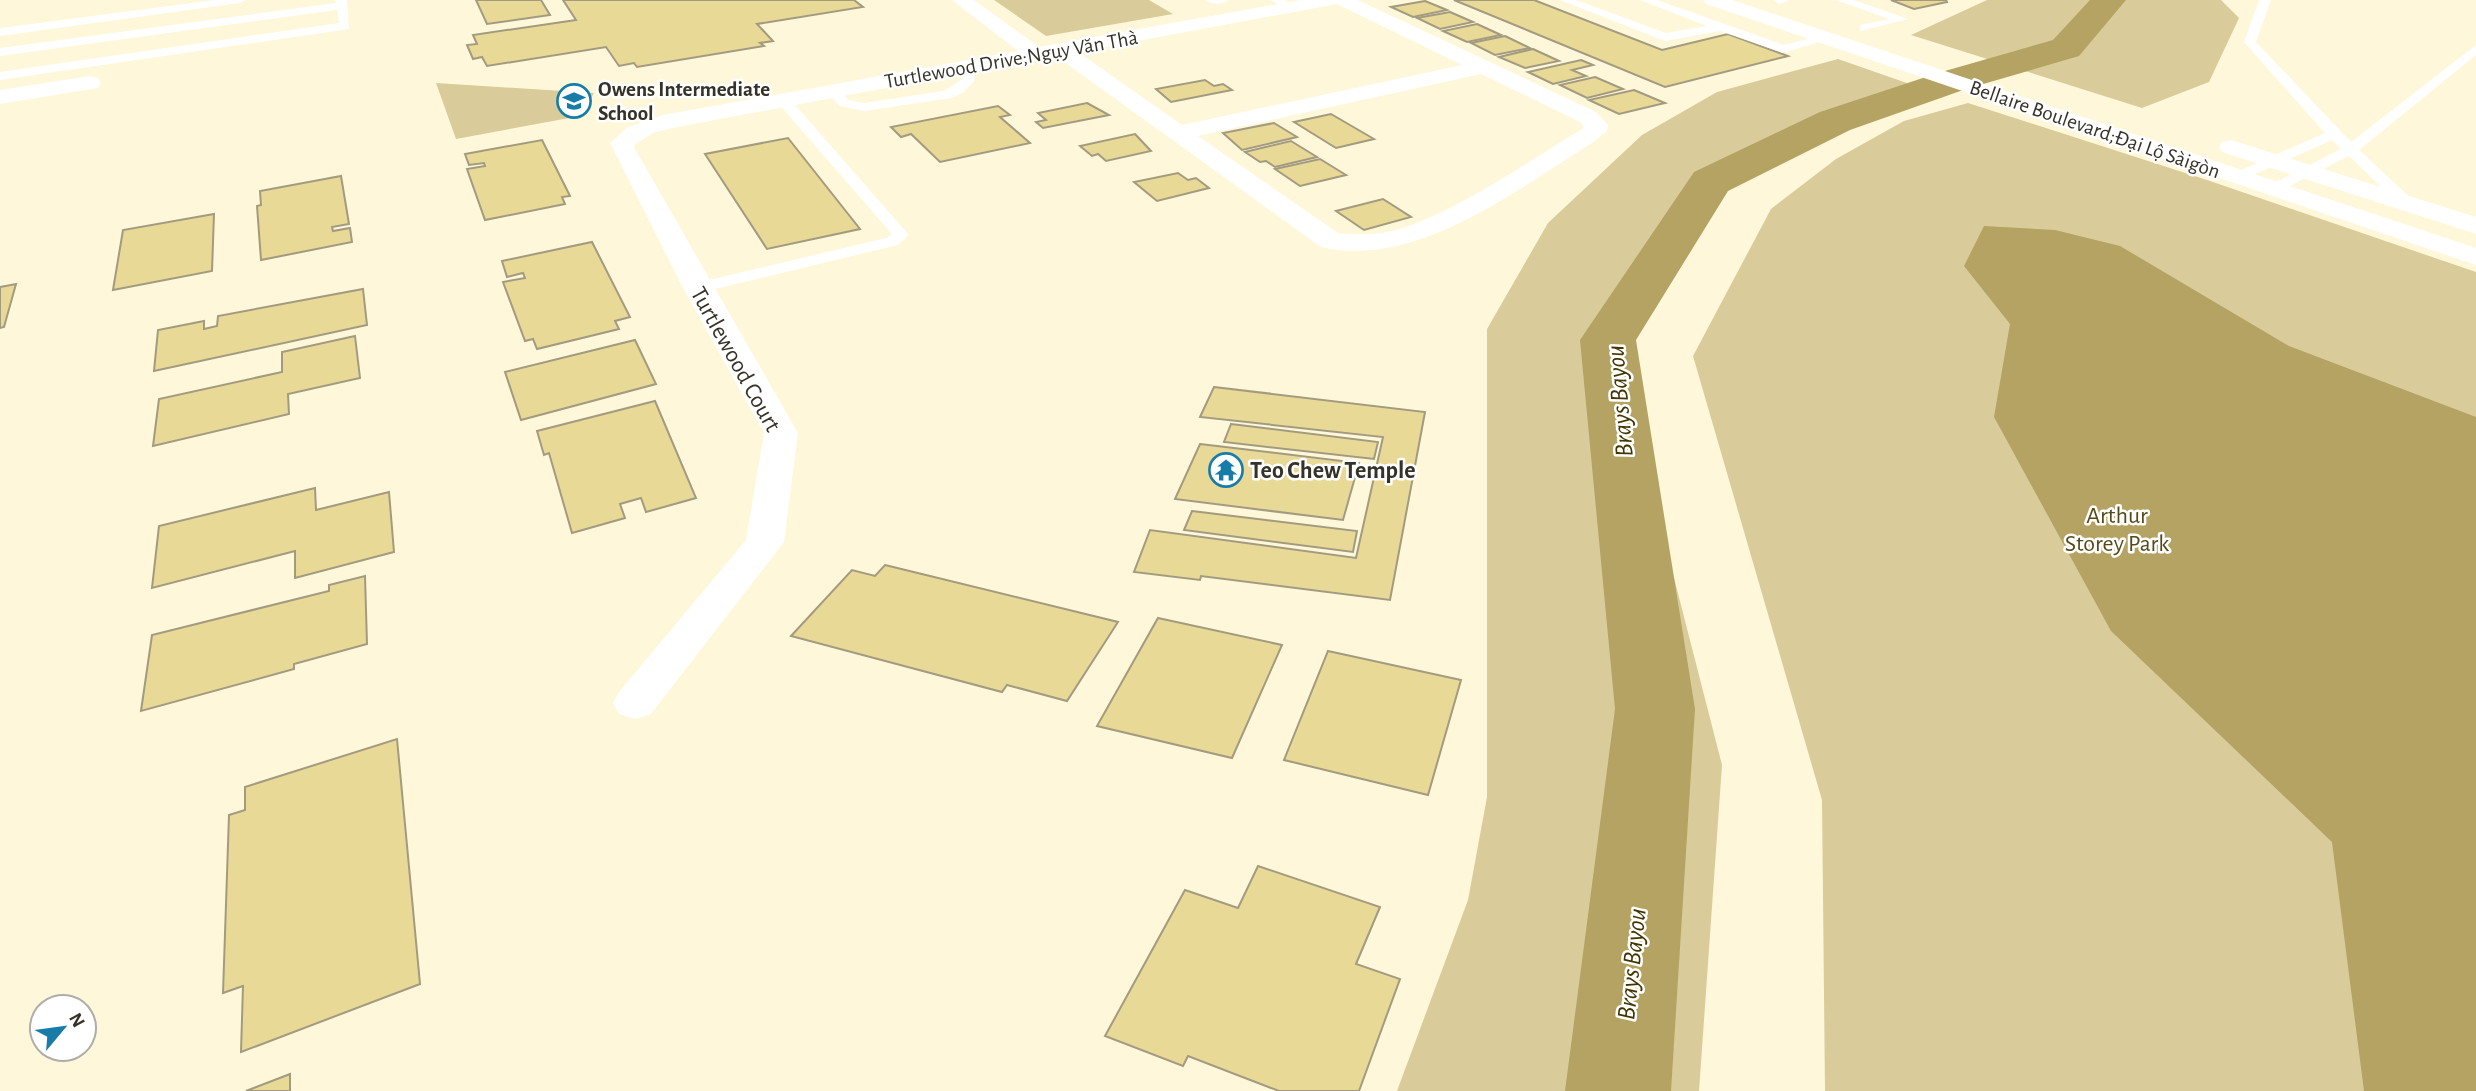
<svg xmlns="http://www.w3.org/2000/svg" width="2476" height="1091" font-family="'Alegreya Sans',sans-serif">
<rect width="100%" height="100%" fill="#fef7d9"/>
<g fill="#d9cc9a">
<path d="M994 0H1149L1173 14 1046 36Z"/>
<path d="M1987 0H2221L2239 18 2209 82 2142 108 1911 35Z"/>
<path d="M1838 59 1924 89 1888 98 1799 136 1727 186 1630 330 1633 418 1722 765 1699 1091H1397L1468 900 1487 797V329L1548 223 1642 135 1717 92Z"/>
<path d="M436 83 594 93 580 116 456 139Z"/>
<path d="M1968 103 2207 180 2476 272V1091H1825L1822 800 1693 356 1771 209 1836 159 1904 121Z"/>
</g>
<path fill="#b4a362" d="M1984 226 2055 230 2120 246 2289 346 2476 417V1091H2364L2332 842 2111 631 1994 417 2010 324 1964 266Z"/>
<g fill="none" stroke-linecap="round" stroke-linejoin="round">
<path fill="#b4a362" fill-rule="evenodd" d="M2090 0H2126L2079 56 1966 89 1850 130 1728 191 1636 340 1695 709 1671 1091H1565L1615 709 1580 340 1694 172 1820 112 1938 73 2053 40Z"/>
</g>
<g fill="#e9d996" stroke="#a29b80" stroke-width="2">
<path d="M476 0H541L550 15 487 24Z"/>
<path d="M563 0H854L863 7 757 24 773 41 760 43 764 46 637 67 634 63 619 66 606 47 487 66 482 57 473 59 467 45 477 44 473 35 576 20Z"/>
<path d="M1454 0H1534L1662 50 1728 34 1788 56 1665 87Z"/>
<path d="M1891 0H1946L1947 2 1914 9Z"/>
<path d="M1425 1 1447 10 1413 17 1391 7Z"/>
<path d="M1450 12 1473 22 1440 29 1417 18Z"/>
<path d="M1477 24 1501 35 1467 42 1443 31Z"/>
<path d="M1505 36 1530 48 1495 55 1471 43Z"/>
<path d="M1533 49 1559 61 1525 68 1499 57Z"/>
<path d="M1581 60 1593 65 1572 70 1586 76 1553 84 1528 72Z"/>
<path d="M1595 77 1623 89 1587 98 1560 85Z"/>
<path d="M1205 80 1214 86 1223 84 1232 90 1171 102 1156 89Z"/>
<path d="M1634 90 1665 103 1619 114 1589 100Z"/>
<path d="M1087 103 1109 115 1043 128 1036 122 1046 120 1038 113Z"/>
<path d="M998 106 1010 115 1000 117 1030 143 940 162 911 134 901 137 891 127Z"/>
<path d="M1331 114 1374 139 1336 148 1294 122Z"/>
<path d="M1274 123 1297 137 1242 150 1223 133Z"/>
<path d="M1135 134 1151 151 1106 161 1098 154 1092 156 1080 146Z"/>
<path d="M788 138 860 229 767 249 705 154Z"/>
<path d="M542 140 570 196 562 197 565 204 485 220 467 169 485 166 484 163 469 165 465 154Z"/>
<path d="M1291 141 1317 157 1275 167 1266 161 1260 162 1245 152Z"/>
<path d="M1320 159 1346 175 1300 186 1275 169Z"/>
<path d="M1178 173 1188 180 1196 178 1209 188 1157 201 1134 182Z"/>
<path d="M341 176 349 224 332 227 333 231 350 228 352 242 261 260 257 206 261 205 260 191Z"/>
<path d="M1383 199 1411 217 1364 230 1336 211Z"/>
<path d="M214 214 212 271 113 290 123 230Z"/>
<path d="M592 242 630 317 615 321 619 329 537 349 533 339 525 341 503 282 525 278 523 273 507 277 502 261Z"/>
<path d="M16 284 4 327 0 328V287Z"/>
<path d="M363 289 367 325 154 371 158 330 204 321V329L217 326 218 316Z"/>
<path d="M355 336 360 378 288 394 289 414 153 446 159 399 282 372V352Z"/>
<path d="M635 340 656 384 521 420 505 372Z"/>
<path d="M1214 387 1425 412 1390 600 1201 576 1200 580 1134 572 1150 530 1356 558 1383 437 1200 417Z"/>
<path d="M655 401 696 498 646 512 641 498 620 504 625 518 572 533 549 453 544 455 537 431Z"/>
<path d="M1231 424 1378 442 1374 459 1224 442Z"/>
<path d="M1200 444 1359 463 1343 520 1175 499Z"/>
<path d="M315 488 316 510 389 492 394 552 295 578V551L152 588 159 526Z"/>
<path d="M1192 511 1357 531 1353 552 1184 530Z"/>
<path d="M885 565 1118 622 1067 701 1007 685 1002 692 791 636 852 570 875 576Z"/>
<path d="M365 576 367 644 294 664V669L141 711 152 635 329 591V585Z"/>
<path d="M1158 618 1282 645 1232 758 1097 726Z"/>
<path d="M1328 651 1461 680 1428 795 1284 760Z"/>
<path d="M397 739 420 984 241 1052 243 986 223 993 229 815 245 810V787Z"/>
<path d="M1258 866 1380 907 1356 964 1400 979 1359 1091H1279L1188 1056 1183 1066 1105 1036 1185 890 1238 908Z"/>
<path d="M290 1074V1091H246Z"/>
</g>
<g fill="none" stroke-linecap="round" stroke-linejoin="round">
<g fill="#fff" fill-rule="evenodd">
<path d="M215 0H246L240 3 0 36V28Z"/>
<path d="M335 0H347L349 29 0 80V72L339 23 337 10 0 56V48L336 3Z"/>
<path d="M1206 0H1228C1223 5 1211 5 1206 0Z"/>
<path d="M1270 0H1285L1297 7 1287 9Z"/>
<path d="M1560 0H1576L1666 33 1707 26 1640 0H1657L1784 45 1826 34 1832 38 1783 53 1720 31 1665 41Z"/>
<path d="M1774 0H1790L1779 4Z"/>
<path d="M1836 0H1854L1908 19 1860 31V25L1889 19Z"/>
<path d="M2259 0H2271L2256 42 2351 142 2476 45V55L2359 150 2415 202 2417 205 2415 208H2403L2349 156 2278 192H2268L2265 189 2268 186 2341 149 2332 140 2242 180H2232L2230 177 2232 174 2325 133 2244 42Z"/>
<path d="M960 65 973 71 975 80 964 92 952 98 864 111 840 106 826 92 828 89H838L849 100 864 103 944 91 962 79 954 69Z"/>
<path d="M783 96 788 97 909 235 898 245 698 293 692 292 689 288 692 284 886 238 892 234 778 103 776 100Z"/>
</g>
<g fill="#fff" fill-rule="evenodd">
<path d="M952 0H974L1039 47 1300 0H1358L1596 112 1608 125 1607 131 1592 143C1516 190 1415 270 1321 247L1056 56 672 128 653 133 634 145 635 149 798 433 784 542 651 714 635 719 619 714 613 703 619 692 746 540 764 433 683 288 610 143 628 127 663 115 1018 51ZM1337 4 1462 65 1182 125 1078 52ZM1481 74 1580 122 1584 128C1530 160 1451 216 1392 231 1374 235 1356 235 1338 233L1198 136Z"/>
<path d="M90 76 98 78 101 83 98 88 0 104V90Z"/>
</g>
<g fill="#fff" fill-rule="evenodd">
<path d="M1703 0H1732L2476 248V265L1706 4Z"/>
<path d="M2231 140 2476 217V234L2222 152 2219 147 2222 142Z"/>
</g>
</g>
<defs>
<g id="school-ring" transform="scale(1.75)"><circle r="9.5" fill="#fff" stroke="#177da8" stroke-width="1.5"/><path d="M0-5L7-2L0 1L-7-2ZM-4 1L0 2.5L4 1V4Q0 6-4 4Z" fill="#177da8"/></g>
<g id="temple-ring" transform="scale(1.75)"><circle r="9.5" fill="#fff" stroke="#177da8" stroke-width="1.5"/><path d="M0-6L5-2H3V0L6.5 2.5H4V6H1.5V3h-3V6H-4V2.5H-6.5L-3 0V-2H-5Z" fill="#177da8"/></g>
</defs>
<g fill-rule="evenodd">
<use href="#school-ring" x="574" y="101"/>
<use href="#temple-ring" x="1226" y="470"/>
</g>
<g text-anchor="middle" stroke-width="5" stroke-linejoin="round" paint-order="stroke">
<g font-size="21" fill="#353227" stroke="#fff">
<text transform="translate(1011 59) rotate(-10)" y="7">Turtlewood Drive;Ngụy Văn Thà</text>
<text transform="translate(2095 129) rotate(19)" y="7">Bellaire Boulevard;Đại Lộ Sàigòn</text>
</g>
<g font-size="21" font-weight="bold" fill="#353227" stroke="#fff" text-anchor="start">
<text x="598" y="96">Owens Intermediate<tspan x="598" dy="24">School</tspan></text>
</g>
<g font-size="24" fill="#353227" stroke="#fff">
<text transform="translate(736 359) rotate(61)" y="8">Turtlewood Court</text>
</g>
<g font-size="24" font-weight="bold" fill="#353227" stroke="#fff" text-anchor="start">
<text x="1250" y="478">Teo Chew Temple</text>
</g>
<g font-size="24" fill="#564a18" stroke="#fff">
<text x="2117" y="523">Arthur<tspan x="2117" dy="28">Storey Park</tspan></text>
</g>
<g font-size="26" font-style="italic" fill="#413500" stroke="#fff">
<text transform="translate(1619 401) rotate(-95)" y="9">Brays Bayou</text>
<text transform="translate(1631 964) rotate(-84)" y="9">Brays Bayou</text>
</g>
</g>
<g transform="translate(63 1028) rotate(61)"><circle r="33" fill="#ffffff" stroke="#aeada9" stroke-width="2"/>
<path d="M0-5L12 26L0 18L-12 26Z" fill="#177da8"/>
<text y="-10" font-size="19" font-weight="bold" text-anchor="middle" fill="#353227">N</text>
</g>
</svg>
